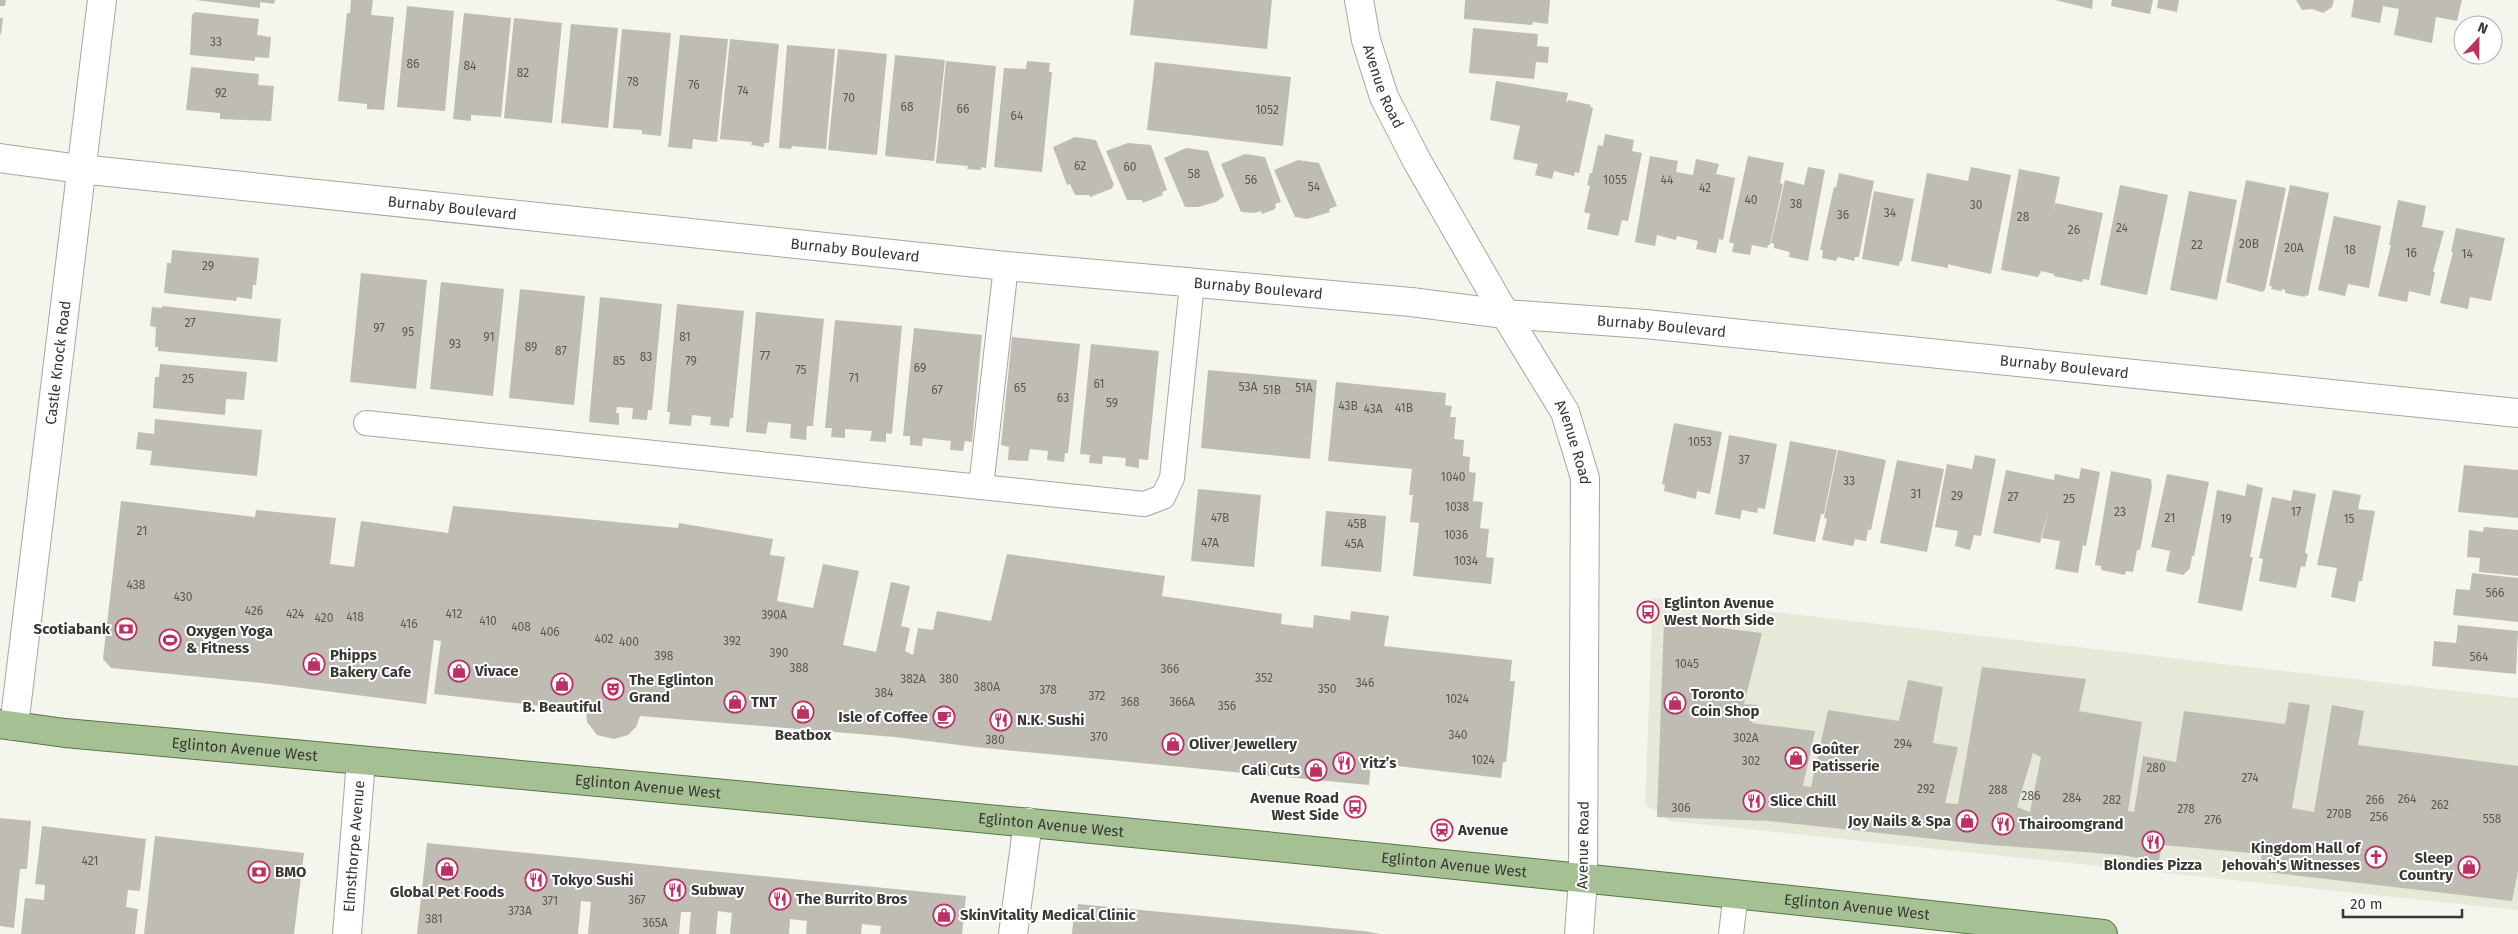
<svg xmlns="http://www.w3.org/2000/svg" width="2518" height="934" font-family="'Fira Sans',sans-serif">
<rect width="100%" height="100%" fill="#f4f5ec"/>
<path fill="#e7e9d8" d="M1653 598 2518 698V910L1670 821 1645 804Z"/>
<g fill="#bfbcb4" fill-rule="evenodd">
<path d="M0 0H6L5 6H0Z"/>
<path d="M196 0H275L274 4 260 2V8Z"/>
<path d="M351 0H373L371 15 394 17 384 110 367 109V104L338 101 347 13H350Z"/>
<path d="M1134 0H1272L1267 49 1130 35Z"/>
<path d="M1465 0H1550L1548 24 1533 22 1532 25 1464 19Z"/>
<path d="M2055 0H2093L2092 9Z"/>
<path d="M2112 0H2153L2150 14 2111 6Z"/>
<path d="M2158 0H2179L2177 12 2157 8Z"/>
<path d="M2296 0H2334L2332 7 2323 13 2312 9 2302 10Z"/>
<path d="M2354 0H2462L2457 21 2436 17 2432 43 2394 35 2399 9 2383 6 2380 23 2351 17Z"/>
<path d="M407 6 454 11 445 111 397 107Z"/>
<path d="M195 12 259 19 257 35 271 37 269 58 255 57V61L190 55 192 15Z"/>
<path d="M464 13 511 18 501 117 471 115V121L453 119Z"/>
<path d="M0 18H3L1 34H0Z"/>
<path d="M514 18 562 23 552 123 504 118Z"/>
<path d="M571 24 618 28 608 128 561 123Z"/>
<path d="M1473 28 1538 34 1537 46 1549 47 1548 63 1536 62 1534 79 1469 73Z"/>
<path d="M622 29 671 33 661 136 642 134V130L613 128Z"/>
<path d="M680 35 728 39 717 142 693 139 692 149 668 147Z"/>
<path d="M730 39 779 44 769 143H764V147L751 145 752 142 720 139Z"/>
<path d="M787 45 835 49 826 149 792 146 791 149 779 148Z"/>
<path d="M838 49 887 54 877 155 828 150Z"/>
<path d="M895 55 945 60 934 161 885 156Z"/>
<path d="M946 61 996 66 986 168 981 167V170L967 169 968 166 936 163Z"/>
<path d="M1027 61 1050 63 1049 72H1052L1042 172 994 167 1004 68 1026 69Z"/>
<path d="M1155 62 1291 77 1283 146 1147 130Z"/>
<path d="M191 67 259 74 258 85 274 86 271 121 220 119V113L186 110Z"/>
<path d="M1496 81 1568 93 1566 103 1569 100 1591 105 1590 107 1593 108 1579 173 1575 172 1574 176 1554 171 1552 179 1535 175 1538 164 1513 159 1520 126 1490 120Z"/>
<path d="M1605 134 1634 140 1632 151 1642 153 1628 221 1622 220 1618 236 1587 229 1590 214 1584 212 1590 186 1587 185 1590 173H1592L1598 145 1603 146Z"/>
<path d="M1075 137 1096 140 1114 185 1112 186 1113 188 1090 197 1089 195H1075L1070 184 1067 185 1053 147Z"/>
<path d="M1128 143 1151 145 1167 190 1162 192 1163 195 1143 203 1142 200H1127L1106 151Z"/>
<path d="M1186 148 1208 151 1224 196 1216 202 1198 207H1185L1164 158Z"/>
<path d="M1245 154 1265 157 1281 202 1275 204 1276 207 1273 210 1262 214 1261 211 1254 213 1241 212 1221 164Z"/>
<path d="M1650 156 1678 161 1676 172 1693 175 1696 159 1719 164 1716 174 1735 178 1723 240 1719 239 1716 253 1696 249 1698 241 1677 236 1676 240 1657 235 1655 246 1635 242Z"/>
<path d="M1748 156 1784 163 1780 183 1783 184 1770 245H1768L1767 248 1752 245 1750 255 1732 252 1734 244 1729 242Z"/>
<path d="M1298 160 1319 163 1337 206 1329 209 1330 212 1307 219 1295 217 1274 170Z"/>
<path d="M1808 167 1825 170 1808 261 1789 257 1790 252 1774 248V244L1771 243 1785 180 1804 185Z"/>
<path d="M1971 167 2011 175 1991 274 1951 265 1948 264V268L1911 261 1927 173 1968 181Z"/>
<path d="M2019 169 2060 177 2052 216 2055 203 2103 213 2089 280 2083 279 2082 282 2054 276V274L2041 271 2038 277 2001 270Z"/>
<path d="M1839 173 1874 181 1859 257H1855L1854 261 1838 257 1836 261 1822 258 1823 250H1820L1834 187 1836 188Z"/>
<path d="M2246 180 2286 188 2265 290 2262 292 2226 282Z"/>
<path d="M2120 185 2168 195 2147 295 2100 285Z"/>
<path d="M2290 185 2329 193 2308 296 2305 295V297L2285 293V290L2282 289V291L2271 289 2272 286H2269Z"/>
<path d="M1874 191 1914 199 1902 261H1900L1899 266 1862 259Z"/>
<path d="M2189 191 2237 200 2217 300 2170 290Z"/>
<path d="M2398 200 2426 206 2422 227 2444 231 2433 272H2435L2430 296 2409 291 2407 302 2378 296 2391 245H2389Z"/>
<path d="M2334 216 2381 226 2369 288 2348 284 2345 296 2318 290Z"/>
<path d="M2456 228 2505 238 2491 301 2470 297 2468 309 2440 303 2453 252H2451Z"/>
<path d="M172 250 259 258 256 285H253L252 299 237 297 236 301 164 293 167 263H171Z"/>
<path d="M361 273 427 280 416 389 350 382Z"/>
<path d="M441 282 504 289 493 396 430 389Z"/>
<path d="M520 289 585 296 574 405 509 398Z"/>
<path d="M600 297 662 304 652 410H648L647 420 632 419 633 408 617 407 616 413H619V425L589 422Z"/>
<path d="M677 304 744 311 733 418H730L729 427 710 425 711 417 692 415 691 426 669 424 670 412H667Z"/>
<path d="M162 306 281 319 277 362 158 351V347H155L156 327 150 326 152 307 162 308Z"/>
<path d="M756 312 824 319 813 426H807L806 440 790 438 791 424 768 422 766 434 746 432Z"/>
<path d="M835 320 902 326 892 434 886 433V442L870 441 872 431 845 429V438L831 437 832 428H825Z"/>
<path d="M914 328 982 335 972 442 965 441 963 451 950 450 951 441 923 438 922 446 910 445V436H903Z"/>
<path d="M1012 337 1080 344 1068 453H1065L1064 462 1047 460 1048 451 1030 449 1028 461 1008 460 1009 447 1001 445Z"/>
<path d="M1091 344 1159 351 1148 460 1139 459V468L1125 466 1126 458 1103 456 1102 464 1089 463 1090 455 1080 454Z"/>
<path d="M160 364 247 372 244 400 226 399 225 415 153 408 155 377H159Z"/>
<path d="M1208 370 1317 380 1310 459 1201 448Z"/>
<path d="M1336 382 1446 393 1445 405 1452 406 1450 417H1456L1454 439 1464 440 1463 456 1470 457 1469 472 1476 473 1473 501 1483 502 1480 528 1489 529 1486 557 1494 558 1491 584 1413 576 1419 523 1410 522 1413 495H1409L1412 469 1328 461Z"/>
<path d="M155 419 262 430 257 476 150 465 152 451 136 449 138 432 154 434Z"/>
<path d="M1674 423 1722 432 1710 494 1697 491 1696 499 1664 491 1665 485 1662 484Z"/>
<path d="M1729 435 1777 444 1765 509 1758 508 1757 513 1742 510 1740 519 1715 514Z"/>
<path d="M1790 441 1837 450 1824 514H1821L1815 542 1773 534Z"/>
<path d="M1838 450 1886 460 1871 530H1868L1866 541 1855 539 1853 546 1822 540 1827 519 1824 518Z"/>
<path d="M1975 455 1996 459 1981 536 1974 535 1970 550 1955 546 1958 531 1935 527 1947 464 1972 469Z"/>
<path d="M1897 460 1944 469 1927 552 1880 543Z"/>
<path d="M2464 465 2518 470V518L2458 512Z"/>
<path d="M2081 468 2100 472 2086 546 2083 545 2078 573 2055 569 2060 541 2042 538 2049 507 2040 543 1993 533 2006 470 2054 480 2055 474 2079 479Z"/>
<path d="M2111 471 2151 479 2152 487 2140 550H2137L2133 572 2126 571 2125 575 2101 570V566L2095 565Z"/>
<path d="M2167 474 2209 482 2194 556H2192L2190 568 2183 575 2166 571 2170 551 2151 547Z"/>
<path d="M2247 484 2263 488 2250 557H2253L2242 611 2198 603 2217 490 2245 496Z"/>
<path d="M1198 489 1261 495 1254 567 1191 561Z"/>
<path d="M2293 490 2316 494 2305 553 2308 554 2305 567 2301 566 2296 588 2259 581 2263 559 2259 558 2272 497 2291 501Z"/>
<path d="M2333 490 2361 495 2358 509 2375 511 2362 581H2359L2355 602 2331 597 2337 568 2317 565Z"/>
<path d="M121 501 255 517 256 510 336 518 330 564 354 567 361 521 448 533 453 506 678 528 679 523 773 539 770 555 785 557 777 601 813 608 823 564 859 571 843 645 876 652 891 582 910 586 901 626 910 628 905 651 913 655 918 628 933 630 937 611 991 621 1007 554 1165 576 1162 596 1282 614 1281 624 1313 628 1314 615 1350 620 1351 611 1389 616 1384 646 1512 660 1510 681H1515L1506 762H1503L1501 778 1371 763 1369 785 975 747 895 737 640 716 636 727 628 735 614 739 597 735 587 722 586 711 434 694 441 641 434 640 426 704 271 684 111 668 103 659Z"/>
<path d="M1326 511 1386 516 1381 572 1321 566Z"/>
<path d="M2484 527 2518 530V576L2479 572 2480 558 2467 557 2469 530 2483 532Z"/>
<path d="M2472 573 2518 578V622L2453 615 2456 589 2470 590Z"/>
<path d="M1664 621 1762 633 1744 704 1757 705 1752 723 1815 731 1803 786 1811 787 1828 710 1899 721 1908 680 1943 687 1933 743 1958 747 1945 803 1958 804 1982 667 2086 679 2079 711 2142 722 2128 811 2134 812 2143 756 2176 762 2184 711 2285 724 2289 702 2310 705 2292 808 2314 812 2332 705 2364 711 2358 745 2518 766V871L2512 901 2259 871 2262 854 2162 845 2159 861 2120 855 1980 844 1770 821 1657 817ZM2033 753 2041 757 2030 812 2017 807Z"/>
<path d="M2458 625 2518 631 2516 674 2432 666 2434 641 2456 643Z"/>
<path d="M0 818 31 821 27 869H20L14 928 0 926Z"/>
<path d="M42 826 146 839 140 891 128 890 126 907 138 909 135 934H21L25 898 44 900 45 885 35 884Z"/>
<path d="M155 836 304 853 294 934H144Z"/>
<path d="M427 843 966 896 962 934H880L881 926 862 924 861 934H806L807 921 790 919 789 934H730L732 913 718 911 716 934H689L691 912H681L679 934H588L591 902 581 901 578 934H417Z"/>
<path d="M1078 904 1363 931 1381 934H1072L1074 913H1077Z"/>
</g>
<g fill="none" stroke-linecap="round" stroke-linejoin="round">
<g stroke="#a6a79f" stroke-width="26">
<g id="service">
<path d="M366 423 1144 504 1163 497 1172 478 1192 284"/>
<path d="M981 487 1006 266"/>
<path d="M1731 934 1736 893"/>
</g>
</g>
<g stroke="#a6a79f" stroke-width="30">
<g id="minor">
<path id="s1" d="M0 158 80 169 1006 266 1411 302 1505 314 1645 324 2518 413"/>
<path id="s2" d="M14 726 102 0"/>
<path id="s3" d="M347 934 361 761"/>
<path d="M1013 934 1028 822"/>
</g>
</g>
<g stroke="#a6a79f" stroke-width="30">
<g id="secondary">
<path id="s4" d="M1359 0 1366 40 1384 97 1417 161 1505 314 1565 412 1585 478 1583 880 1579 934"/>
</g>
</g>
<g stroke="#587644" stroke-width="30">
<g id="primary">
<path id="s5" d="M0 724 65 733C745 795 1424 858 2103 934"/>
</g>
</g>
<use href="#service" stroke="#fff" stroke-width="24"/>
<use href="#minor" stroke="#fff" stroke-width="28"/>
<use href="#secondary" stroke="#fff" stroke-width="28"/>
<use href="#primary" stroke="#a5c194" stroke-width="28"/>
</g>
<defs>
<g id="bus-ring" transform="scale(1.125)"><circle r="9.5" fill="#fff" stroke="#be3060" stroke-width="1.5"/><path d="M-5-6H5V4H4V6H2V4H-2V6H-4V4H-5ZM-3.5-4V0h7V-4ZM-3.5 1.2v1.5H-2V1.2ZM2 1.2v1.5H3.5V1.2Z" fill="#be3060"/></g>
<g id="bank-ring" transform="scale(1.125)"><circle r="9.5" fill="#fff" stroke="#be3060" stroke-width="1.5"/><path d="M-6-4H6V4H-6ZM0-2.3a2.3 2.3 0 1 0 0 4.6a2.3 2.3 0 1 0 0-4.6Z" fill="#be3060"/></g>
<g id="stadium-ring" transform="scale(1.125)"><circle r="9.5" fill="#fff" stroke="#be3060" stroke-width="1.5"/><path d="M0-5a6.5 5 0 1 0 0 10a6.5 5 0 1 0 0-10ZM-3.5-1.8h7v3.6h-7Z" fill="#be3060"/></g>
<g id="shop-ring" transform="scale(1.125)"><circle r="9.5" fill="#fff" stroke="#be3060" stroke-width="1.5"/><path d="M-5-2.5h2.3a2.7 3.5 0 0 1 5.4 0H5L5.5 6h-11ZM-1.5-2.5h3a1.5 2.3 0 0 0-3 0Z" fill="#be3060"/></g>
<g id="theatre-ring" transform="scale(1.125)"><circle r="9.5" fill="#fff" stroke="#be3060" stroke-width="1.5"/><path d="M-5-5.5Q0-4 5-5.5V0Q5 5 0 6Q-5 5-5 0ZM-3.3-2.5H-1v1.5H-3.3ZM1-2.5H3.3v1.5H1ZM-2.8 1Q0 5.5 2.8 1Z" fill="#be3060"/></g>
<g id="cafe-ring" transform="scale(1.125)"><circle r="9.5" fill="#fff" stroke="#be3060" stroke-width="1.5"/><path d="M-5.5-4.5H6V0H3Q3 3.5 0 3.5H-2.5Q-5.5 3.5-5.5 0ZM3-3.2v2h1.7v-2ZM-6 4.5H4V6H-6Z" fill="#be3060"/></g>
<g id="restaurant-ring" transform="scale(1.125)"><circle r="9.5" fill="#fff" stroke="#be3060" stroke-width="1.5"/><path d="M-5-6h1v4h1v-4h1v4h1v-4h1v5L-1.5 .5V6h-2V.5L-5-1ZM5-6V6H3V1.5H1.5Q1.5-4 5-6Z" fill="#be3060"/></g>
<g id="station-ring" transform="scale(1.125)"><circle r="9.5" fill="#fff" stroke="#be3060" stroke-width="1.5"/><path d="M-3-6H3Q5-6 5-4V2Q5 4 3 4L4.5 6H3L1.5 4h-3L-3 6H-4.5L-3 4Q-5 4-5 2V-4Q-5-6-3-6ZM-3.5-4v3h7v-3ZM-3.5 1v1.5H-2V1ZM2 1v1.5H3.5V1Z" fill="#be3060"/></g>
<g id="church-ring" transform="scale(1.125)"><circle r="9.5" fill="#fff" stroke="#be3060" stroke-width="1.5"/><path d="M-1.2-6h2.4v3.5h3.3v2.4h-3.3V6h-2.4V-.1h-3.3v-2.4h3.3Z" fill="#be3060"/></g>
</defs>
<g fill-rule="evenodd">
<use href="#bus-ring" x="1648" y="612"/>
<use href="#bank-ring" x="126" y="629"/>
<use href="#stadium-ring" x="170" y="640"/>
<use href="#shop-ring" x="314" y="664"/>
<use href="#shop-ring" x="459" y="671"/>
<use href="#shop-ring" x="562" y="684"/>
<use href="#theatre-ring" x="613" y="689"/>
<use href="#shop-ring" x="735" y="702"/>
<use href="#shop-ring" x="1675" y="703"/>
<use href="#shop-ring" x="803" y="712"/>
<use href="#cafe-ring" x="944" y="717"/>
<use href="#restaurant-ring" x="1001" y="720"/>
<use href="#shop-ring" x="1173" y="744"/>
<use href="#shop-ring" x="1796" y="758"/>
<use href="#restaurant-ring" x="1344" y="763"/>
<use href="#shop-ring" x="1316" y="770"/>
<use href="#restaurant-ring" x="1754" y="801"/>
<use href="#bus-ring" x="1355" y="807"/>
<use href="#shop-ring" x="1967" y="821"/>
<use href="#restaurant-ring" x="2003" y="824"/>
<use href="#station-ring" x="1442" y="830"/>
<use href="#restaurant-ring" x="2153" y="842"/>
<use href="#church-ring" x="2376" y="857"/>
<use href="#shop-ring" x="2469" y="867"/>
<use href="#shop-ring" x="447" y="869"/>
<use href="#bank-ring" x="259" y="872"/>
<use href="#restaurant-ring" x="536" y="880"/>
<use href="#restaurant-ring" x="675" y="890"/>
<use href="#restaurant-ring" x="780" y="899"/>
<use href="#shop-ring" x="944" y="915"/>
</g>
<g text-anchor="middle" stroke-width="4" stroke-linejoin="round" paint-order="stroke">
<g font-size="12" fill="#595954">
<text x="216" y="46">33</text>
<text x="413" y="68">86</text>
<text x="470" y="70">84</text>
<text x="523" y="77">82</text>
<text x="633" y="86">78</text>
<text x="694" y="89">76</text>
<text x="743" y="95">74</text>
<text x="221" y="97">92</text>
<text x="849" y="102">70</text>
<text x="907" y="111">68</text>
<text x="963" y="113">66</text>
<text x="1267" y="114">1052</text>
<text x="1017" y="120">64</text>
<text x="1080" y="170">62</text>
<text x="1130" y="171">60</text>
<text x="1194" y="178">58</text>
<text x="1251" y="184">56</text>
<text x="1615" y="184">1055</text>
<text x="1667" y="184">44</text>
<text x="1314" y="191">54</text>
<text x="1705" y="192">42</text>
<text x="1751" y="204">40</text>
<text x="1796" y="208">38</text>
<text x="1976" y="209">30</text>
<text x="1890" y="217">34</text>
<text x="1843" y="219">36</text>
<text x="2023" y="221">28</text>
<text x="2122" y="232">24</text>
<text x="2074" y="234">26</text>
<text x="2249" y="248">20B</text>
<text x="2197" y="249">22</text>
<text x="2294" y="252">20A</text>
<text x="2350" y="254">18</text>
<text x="2411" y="257">16</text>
<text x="2467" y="258">14</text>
<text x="208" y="270">29</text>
<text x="190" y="327">27</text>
<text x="379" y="332">97</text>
<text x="408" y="336">95</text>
<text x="489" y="341">91</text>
<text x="685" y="341">81</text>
<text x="455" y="348">93</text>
<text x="531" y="351">89</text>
<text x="561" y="355">87</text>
<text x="765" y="360">77</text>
<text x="646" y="361">83</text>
<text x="619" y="365">85</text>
<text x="691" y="365">79</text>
<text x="920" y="372">69</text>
<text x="801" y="374">75</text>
<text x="854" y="382">71</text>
<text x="188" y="383">25</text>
<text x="1099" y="388">61</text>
<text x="1248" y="391">53A</text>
<text x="1020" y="392">65</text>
<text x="1304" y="392">51A</text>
<text x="937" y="394">67</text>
<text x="1272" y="394">51B</text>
<text x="1063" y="402">63</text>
<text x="1112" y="407">59</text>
<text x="1348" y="410">43B</text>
<text x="1404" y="412">41B</text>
<text x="1373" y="413">43A</text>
<text x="1700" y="446">1053</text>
<text x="1744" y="464">37</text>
<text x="1453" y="481">1040</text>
<text x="1849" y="485">33</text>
<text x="1916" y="498">31</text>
<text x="1957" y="500">29</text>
<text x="2013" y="501">27</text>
<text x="2069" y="503">25</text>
<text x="1457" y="511">1038</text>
<text x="2120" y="516">23</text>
<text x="2296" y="516">17</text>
<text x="1220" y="522">47B</text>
<text x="2170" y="522">21</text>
<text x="2226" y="523">19</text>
<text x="2349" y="523">15</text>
<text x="1357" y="528">45B</text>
<text x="142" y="535">21</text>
<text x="1456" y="539">1036</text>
<text x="1210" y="547">47A</text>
<text x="1354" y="548">45A</text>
<text x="1466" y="565">1034</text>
<text x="136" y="589">438</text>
<text x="2495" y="597">566</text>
<text x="183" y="601">430</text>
<text x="254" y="615">426</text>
<text x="295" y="618">424</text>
<text x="454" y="618">412</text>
<text x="774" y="619">390A</text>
<text x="355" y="621">418</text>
<text x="324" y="622">420</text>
<text x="488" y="625">410</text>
<text x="409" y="628">416</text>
<text x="521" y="631">408</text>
<text x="550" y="636">406</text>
<text x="604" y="643">402</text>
<text x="732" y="645">392</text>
<text x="629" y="646">400</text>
<text x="779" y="657">390</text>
<text x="664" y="660">398</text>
<text x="2479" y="661">564</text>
<text x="1687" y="668">1045</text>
<text x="799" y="672">388</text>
<text x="1170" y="673">366</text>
<text x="1264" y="682">352</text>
<text x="913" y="683">382A</text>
<text x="949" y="683">380</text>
<text x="1365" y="687">346</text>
<text x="987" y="691">380A</text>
<text x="1327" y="693">350</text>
<text x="1048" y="694">378</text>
<text x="884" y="697">384</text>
<text x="1097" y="700">372</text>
<text x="1457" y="703">1024</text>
<text x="1130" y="706">368</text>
<text x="1182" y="706">366A</text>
<text x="1227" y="710">356</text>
<text x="1458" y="739">340</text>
<text x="1099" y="741">370</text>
<text x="1746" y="742">302A</text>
<text x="995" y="744">380</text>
<text x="1903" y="748">294</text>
<text x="1483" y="764">1024</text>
<text x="1751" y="765">302</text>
<text x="2156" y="772">280</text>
<text x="2250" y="782">274</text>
<text x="1926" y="793">292</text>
<text x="1998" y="794">288</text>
<text x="2031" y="800">286</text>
<text x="2072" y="802">284</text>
<text x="2407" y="803">264</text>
<text x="2112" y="804">282</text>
<text x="2375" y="804">266</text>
<text x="2440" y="809">262</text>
<text x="1681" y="812">306</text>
<text x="2186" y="813">278</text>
<text x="2339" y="818">270B</text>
<text x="2379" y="821">256</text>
<text x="2492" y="823">558</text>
<text x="2213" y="824">276</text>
<text x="90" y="865">421</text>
<text x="637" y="904">367</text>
<text x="550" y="905">371</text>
<text x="520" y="915">373A</text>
<text x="434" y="923">381</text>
<text x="655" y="927">365A</text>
</g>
<g font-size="15" fill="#373834" stroke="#fff">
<text dy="5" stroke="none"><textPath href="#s4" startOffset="90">Avenue Road</textPath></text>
<text dy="5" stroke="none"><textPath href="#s1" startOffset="455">Burnaby Boulevard</textPath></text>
<text dy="5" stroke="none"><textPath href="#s1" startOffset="860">Burnaby Boulevard</textPath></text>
<text dy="5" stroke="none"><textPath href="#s1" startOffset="1265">Burnaby Boulevard</textPath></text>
<text dy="5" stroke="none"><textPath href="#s1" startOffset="1670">Burnaby Boulevard</textPath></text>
<text dy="5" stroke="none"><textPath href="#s2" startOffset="366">Castle Knock Road</textPath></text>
<text dy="5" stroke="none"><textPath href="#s1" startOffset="2075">Burnaby Boulevard</textPath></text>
<text dy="5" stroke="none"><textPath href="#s4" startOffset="495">Avenue Road</textPath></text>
<text dy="5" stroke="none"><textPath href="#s5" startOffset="246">Eglinton Avenue West</textPath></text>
<text dy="5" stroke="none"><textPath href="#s5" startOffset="651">Eglinton Avenue West</textPath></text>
<text dy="5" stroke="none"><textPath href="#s5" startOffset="1056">Eglinton Avenue West</textPath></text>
<text transform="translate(1583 845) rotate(-89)" y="5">Avenue Road</text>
<text dy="5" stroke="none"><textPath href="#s3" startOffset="88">Elmsthorpe Avenue</textPath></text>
<text dy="5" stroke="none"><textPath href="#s5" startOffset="1461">Eglinton Avenue West</textPath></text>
<text dy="5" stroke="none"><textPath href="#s5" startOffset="1866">Eglinton Avenue West</textPath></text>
</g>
<g font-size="15" font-weight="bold" fill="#373834" stroke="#fff" text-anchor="start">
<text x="1664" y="608">Eglinton Avenue<tspan x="1664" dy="17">West North Side</tspan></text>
<text x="110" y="634" text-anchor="end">Scotiabank</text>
<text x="186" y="636">Oxygen Yoga<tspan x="186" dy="17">&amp; Fitness</tspan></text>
<text x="330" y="660">Phipps<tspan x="330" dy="17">Bakery Cafe</tspan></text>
<text x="475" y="676">Vivace</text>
<text x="629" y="685">The Eglinton<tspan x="629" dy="17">Grand</tspan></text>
<text x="1691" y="699">Toronto<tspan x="1691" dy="17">Coin Shop</tspan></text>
<text x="751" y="707">TNT</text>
<text x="562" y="712" text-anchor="middle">B. Beautiful</text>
<text x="928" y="722" text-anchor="end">Isle of Coffee</text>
<text x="1017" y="725">N.K. Sushi</text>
<text x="803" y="740" text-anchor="middle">Beatbox</text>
<text x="1189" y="749">Oliver Jewellery</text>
<text x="1812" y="754">Goûter<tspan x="1812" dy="17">Patisserie</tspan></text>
<text x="1360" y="768">Yitz’s</text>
<text x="1300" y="775" text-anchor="end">Cali Cuts</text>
<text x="1339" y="803" text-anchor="end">Avenue Road<tspan x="1339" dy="17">West Side</tspan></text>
<text x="1770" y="806">Slice Chill</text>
<text x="1951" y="826" text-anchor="end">Joy Nails &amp; Spa</text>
<text x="2019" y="829">Thairoomgrand</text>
<text x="1458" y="835">Avenue</text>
<text x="2360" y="853" text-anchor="end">Kingdom Hall of<tspan x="2360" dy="17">Jehovah's Witnesses</tspan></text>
<text x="2453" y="863" text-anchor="end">Sleep<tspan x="2453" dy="17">Country</tspan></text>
<text x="2153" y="870" text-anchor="middle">Blondies Pizza</text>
<text x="275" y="877">BMO</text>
<text x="552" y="885">Tokyo Sushi</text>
<text x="691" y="895">Subway</text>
<text x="447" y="897" text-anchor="middle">Global Pet Foods</text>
<text x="796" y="904">The Burrito Bros</text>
<text x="960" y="920">SkinVitality Medical Clinic</text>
</g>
</g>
<g transform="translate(2478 40) rotate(22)"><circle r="24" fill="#ffffff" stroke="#afafae"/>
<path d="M0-4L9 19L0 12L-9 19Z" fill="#be3060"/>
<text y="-8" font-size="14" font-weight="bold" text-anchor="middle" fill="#373834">N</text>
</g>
<path d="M2343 909v8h119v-8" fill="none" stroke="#373834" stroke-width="2.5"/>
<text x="2350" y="909" font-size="15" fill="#373834" stroke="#ffffff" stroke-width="4" paint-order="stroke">20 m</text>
</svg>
